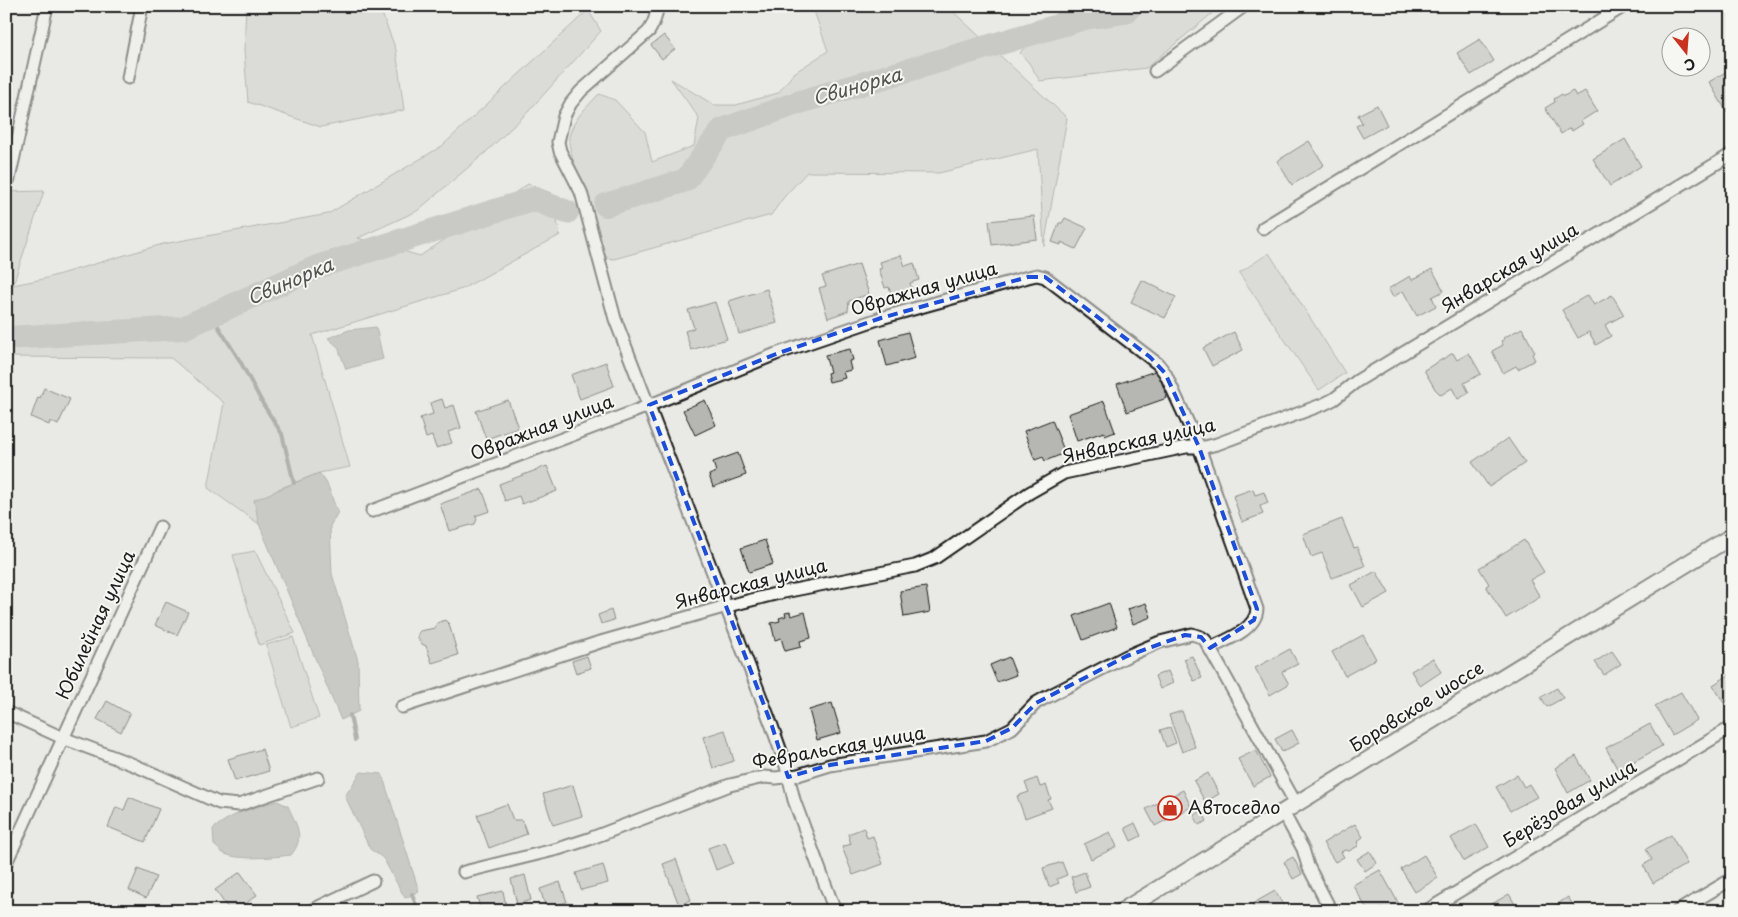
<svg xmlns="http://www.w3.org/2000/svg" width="1738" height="917" font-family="'Playpen Sans',sans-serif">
<rect width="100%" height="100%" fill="#e9e9e5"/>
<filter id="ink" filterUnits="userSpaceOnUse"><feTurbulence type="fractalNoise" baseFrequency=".02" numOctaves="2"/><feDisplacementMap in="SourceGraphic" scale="10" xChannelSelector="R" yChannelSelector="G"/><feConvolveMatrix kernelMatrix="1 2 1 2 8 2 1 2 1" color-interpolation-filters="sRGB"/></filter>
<g filter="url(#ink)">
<g fill="#cbcbc7" stroke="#747472">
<path d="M246 6H379L396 50 404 110 321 127 248 102 244 51Z"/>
<path d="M816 6H947L1067 118 1044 246 1038 149 939 173 807 172 784 197 771 215 614 259 607 258C600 239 566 150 569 137 573 119 587 107 599 94L615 100 645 132 652 162 694 146 699 118 671 79 714 105H736L778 93 794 73 828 51 813 8Z"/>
<path d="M1070 6H1221L1146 68 1040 81 1029 63 1020 53 1049 18Z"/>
<path d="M588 10 601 31 527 113 485 153 417 211 358 238 420 256 528 184 551 193 560 235 462 289 312 335 350 467 319 473 278 489 259 524 208 488 224 403 171 358 6 357V192L44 191 13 285 43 279 163 244 328 214 442 146Z"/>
<path d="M1269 253 1345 373 1319 390 1239 273Z"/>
<path d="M255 551 295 633 259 645 233 555Z"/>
<path d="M293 637 319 718 291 727 266 645Z"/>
</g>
<g fill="#a3a3a1" stroke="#6d6d6c">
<path d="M376 327 383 359 346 369 338 347 328 338 349 330Z"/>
<path d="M319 473C331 485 330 497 338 512L330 526 332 574 358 661 359 711 341 720 259 524 254 500Z"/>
<path d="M361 772 382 774 419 891 405 898 383 858 370 849 345 796Z"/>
<path d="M277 801 288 806C296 825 306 837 291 855 275 857 237 861 223 853 220 851 217 847 214 845L213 829C232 813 253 808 277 801Z"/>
</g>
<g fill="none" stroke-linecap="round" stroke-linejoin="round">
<g stroke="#6d6d6c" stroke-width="4">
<path d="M211 315 240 361 263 404 282 434 294 483"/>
<path d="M350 715 355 740"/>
<path d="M412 894 418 911"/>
</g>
<g stroke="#a3a3a1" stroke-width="24">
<path d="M606 205 686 180 722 130 800 102 1085 18 1125 12 1131 6"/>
<path d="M6 338 183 328 317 267 533 199 567 212"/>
</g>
</g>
<g fill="#b6b6b3" stroke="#1c1c1c">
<path d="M1556 6H1574L1561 14Z"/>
<path d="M664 35 675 49 662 59 651 45Z"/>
<path d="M1480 39 1494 61 1471 75 1457 53Z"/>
<path d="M1732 68V112L1728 114 1709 82Z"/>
<path d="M1573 91 1576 96 1585 91 1597 111 1581 121 1583 124 1572 131 1570 128 1561 134 1545 108 1555 102 1554 99 1562 94 1564 96Z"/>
<path d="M1377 105 1387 125 1363 138 1356 126 1362 123 1358 115Z"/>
<path d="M1625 139 1641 166 1610 186 1593 159Z"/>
<path d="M1309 141 1324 165 1292 185 1277 161Z"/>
<path d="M1034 216 1037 239 992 245 989 221Z"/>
<path d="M1065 218 1087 228 1076 249 1061 242V245L1052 242 1059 223H1062Z"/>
<path d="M901 255 905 266 914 263 919 280 910 283 912 290 892 297 889 287 885 288 879 269 882 268 880 262Z"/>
<path d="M859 264 869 294 849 301 848 311 828 318 819 288 826 286 822 276Z"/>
<path d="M1432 269 1444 291 1432 297 1436 306 1417 316 1403 291 1393 297 1388 289 1410 276 1412 280Z"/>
<path d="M1142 280 1176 297 1165 318 1131 302Z"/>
<path d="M767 289 777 323 739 334 729 301Z"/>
<path d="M1588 295 1594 305 1612 295 1624 315 1605 325 1611 336 1596 345 1589 332 1578 338 1562 310Z"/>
<path d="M715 302 727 339 691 350 685 331 694 328 688 310Z"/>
<path d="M1522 328 1535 352 1532 354 1535 360 1518 369 1516 366 1503 373 1492 351 1503 345 1501 341 1505 339 1503 338Z"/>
<path d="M908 332 915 358 887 366 880 340Z"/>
<path d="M1234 332 1243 350 1212 366 1203 348Z"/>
<path d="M850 349 853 360 849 361 851 370 843 372 845 378 829 382 827 373 830 372 825 355Z"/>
<path d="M1453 353 1457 360 1469 353 1481 374 1464 383 1469 393 1458 399 1452 388 1441 395 1435 389 1424 370Z"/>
<path d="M606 362 614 386 580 399 571 375Z"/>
<path d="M1158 370 1167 398 1127 412 1117 384Z"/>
<path d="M44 388 70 399 58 425 50 421 49 425 31 417 38 397 40 398Z"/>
<path d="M442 399 445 408 454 405 461 428 448 432 452 443 436 448 432 436 426 438 420 418 433 414 430 403Z"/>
<path d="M508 400 518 428 486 439 476 411Z"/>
<path d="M705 400 716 425 695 435 683 410Z"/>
<path d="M1104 401 1115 432 1105 436 1104 432 1077 441 1068 414Z"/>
<path d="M1052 420 1065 453 1045 461 1043 457 1035 460 1024 431Z"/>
<path d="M1508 438 1525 463 1489 487 1472 462Z"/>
<path d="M738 453 746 475 713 487 709 475 716 472 713 462Z"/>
<path d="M547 466 557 491 522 504 519 496 505 501 499 484Z"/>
<path d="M482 489 490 511 475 516 477 519 475 524 449 531 440 504Z"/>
<path d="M1253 489 1255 495 1264 492 1268 503 1260 506 1263 514 1242 522 1233 496Z"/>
<path d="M1342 519 1354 548 1357 547 1365 566 1332 578 1322 553 1311 557 1303 534Z"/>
<path d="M765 540 773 564 749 572 741 548Z"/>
<path d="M1524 540 1544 572 1530 580 1540 597 1506 618 1486 586 1489 584 1479 568Z"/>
<path d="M1376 571 1389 593 1363 607 1351 585Z"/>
<path d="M926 587 930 612 904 617 900 591Z"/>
<path d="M166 602 188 612 177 635 155 625Z"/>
<path d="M1109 603 1117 627 1083 640 1074 616Z"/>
<path d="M1146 603 1151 617 1133 624 1128 609Z"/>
<path d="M611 610 614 620 601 624 598 615Z"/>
<path d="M790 612 791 616 805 612 811 638 800 641 801 647 785 651 781 638 775 640 771 623 780 621 779 618 786 616 785 613Z"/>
<path d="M445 620 449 624 458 655 432 663 426 646 422 644 418 639V634L420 631 435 628 437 623Z"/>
<path d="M1363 635 1376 659 1345 676 1332 652Z"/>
<path d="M1290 649 1298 664 1282 672 1289 684 1270 695 1255 668Z"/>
<path d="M1612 651 1621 664 1604 675 1595 662Z"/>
<path d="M587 656 591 668 576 673 572 661Z"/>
<path d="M1192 656 1202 678 1194 681 1184 659Z"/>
<path d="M1009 657 1016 675 997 682 990 665Z"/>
<path d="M1433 658 1441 672 1420 686 1411 671Z"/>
<path d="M1168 671 1173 683 1160 689 1155 676Z"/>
<path d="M1732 673V698L1724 703 1713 685Z"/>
<path d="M1557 688 1563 698 1547 707 1541 697Z"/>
<path d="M1681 692 1697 720 1672 735 1655 706Z"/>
<path d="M107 701 130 714 121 732 97 719Z"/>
<path d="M832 703 841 733 817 740 809 710Z"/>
<path d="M1182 711 1195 747 1182 752 1169 715Z"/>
<path d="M1650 724 1662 746 1618 770 1606 748Z"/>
<path d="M1170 727 1176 743 1166 747 1160 730Z"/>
<path d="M725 730 734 761 713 768 703 737Z"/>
<path d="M1292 730 1299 743 1282 752 1275 739Z"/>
<path d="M262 749 269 771 235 781 228 759Z"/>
<path d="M1256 750 1270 777 1253 786 1238 759Z"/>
<path d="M1576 756 1590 780 1568 793 1555 768Z"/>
<path d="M1208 773 1219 794 1205 802 1194 781Z"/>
<path d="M1517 775 1524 787 1529 784 1537 797 1510 811 1496 787Z"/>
<path d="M1037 778 1040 787 1046 785 1051 799 1048 800 1052 808 1025 818 1017 796 1029 792 1025 783Z"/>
<path d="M573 785 582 816 553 825 543 794Z"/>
<path d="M1183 790 1191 807 1155 826 1146 809Z"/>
<path d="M129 797 159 809 145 842 108 827 116 807 124 810Z"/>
<path d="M507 804 513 820H522L527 834 489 848 477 815Z"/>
<path d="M1202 811 1207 821 1199 825 1194 815Z"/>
<path d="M1135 823 1141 836 1131 841 1125 828Z"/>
<path d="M1355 824 1363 837 1359 840 1358 846 1349 851 1345 850 1341 852 1344 857 1335 862 1323 843Z"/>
<path d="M1476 824 1489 847 1464 861 1451 838Z"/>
<path d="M864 828 867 838 873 836 883 864 853 875 842 847 851 844 848 834Z"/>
<path d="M1110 832 1117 847 1091 859 1084 844Z"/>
<path d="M1671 835 1687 864 1653 883 1643 865 1652 860 1646 849Z"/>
<path d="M725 842 733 863 716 870 708 848Z"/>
<path d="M1370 851 1377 863 1365 871 1357 859Z"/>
<path d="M1424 855 1438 878 1415 892 1401 869Z"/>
<path d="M1293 857 1302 874 1293 879 1284 862Z"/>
<path d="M676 859 691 900 679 905 663 864Z"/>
<path d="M1062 862 1067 875 1057 879 1059 883 1049 887 1043 868Z"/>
<path d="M603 865 608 883 581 890 576 873Z"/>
<path d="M138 869 156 877 146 898 129 890Z"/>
<path d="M1380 870 1400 906 1391 911H1385L1383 907 1377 911H1368L1353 885Z"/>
<path d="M240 872 257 895 236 911H230L215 890Z"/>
<path d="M1085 872 1090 887 1076 892 1071 877Z"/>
<path d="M525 875 531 900 517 904 511 879Z"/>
<path d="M560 882 567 902 546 908 540 889Z"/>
<path d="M503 891 507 911H481L477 897Z"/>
<path d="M1275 891 1287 911H1256L1252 904Z"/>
<path d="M1509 894 1519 911H1480Z"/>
<path d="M1568 897 1577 911H1547Z"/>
</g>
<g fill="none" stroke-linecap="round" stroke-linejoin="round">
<g stroke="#1c1c1c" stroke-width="15">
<g id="street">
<path d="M657 6C657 16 654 23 649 31L581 91 571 103 564 116 558 142 560 151 581 192 615 319 772 726 786 766 794 800 835 911"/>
<path d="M1155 71 1244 6"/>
<path d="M128 78 142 6"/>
<path d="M9 179 47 6"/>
<path d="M1263 228 1624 6"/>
<path d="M372 511 633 412 776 354 881 318 1028 277 1037 275 1045 277 1158 364 1165 373 1199 447 1257 609C1256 630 1226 640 1210 648"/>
<path d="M402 707 597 643 720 608 779 593 915 566 935 558 1029 493 1064 473 1186 447H1205L1217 444 1324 404 1334 399 1357 381 1732 154"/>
<path d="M6 712 63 738 134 765 219 803 239 805 318 778"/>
<path d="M1283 812 1303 849 1308 866 1328 905 1333 911"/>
<path d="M6 863 160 527"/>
<path d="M464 872 558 849 589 839 730 785 764 777 776 778 798 775 830 765 986 741 1012 728 1036 703 1043 699 1127 656 1160 642 1192 634 1201 637 1205 640 1296 804"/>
<path d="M310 911 373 881"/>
<path d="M1426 911 1732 727"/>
<path d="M1678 911 1732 879"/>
</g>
</g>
<g stroke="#1c1c1c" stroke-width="19">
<path id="secondary" d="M1122 911 1732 536"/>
</g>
<use href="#street" stroke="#f6f6f2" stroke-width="11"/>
<use href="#secondary" stroke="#f6f6f2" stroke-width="15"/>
</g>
</g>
<path d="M0 0H1738V917H0ZM1028 277H1045L1150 357 1165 373 1199 447 1257 609 1254 620 1210 648 1201 637 1185 635 1127 656 1036 703 1012 728 986 741 830 765 788 777 772 726 649 405 776 354 881 318Z" fill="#e9e9e5" fill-opacity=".55" fill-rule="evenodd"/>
<path fill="none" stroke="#1d4ed8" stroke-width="4" stroke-dasharray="10 6" stroke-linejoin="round" d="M1028 277H1045L1150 357 1165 373 1199 447 1257 609 1254 620 1210 648 1201 637 1185 635 1127 656 1036 703 1012 728 986 741 830 765 788 777 772 726 649 405 776 354 881 318Z"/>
<defs>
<g id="shop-ring" transform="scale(1.25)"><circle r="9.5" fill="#f6f6f2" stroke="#c8321e" stroke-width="1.5"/><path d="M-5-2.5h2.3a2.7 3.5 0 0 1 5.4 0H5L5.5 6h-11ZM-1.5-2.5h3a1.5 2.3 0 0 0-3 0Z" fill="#c8321e"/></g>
</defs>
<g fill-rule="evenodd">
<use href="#shop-ring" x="1170" y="808"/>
</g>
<g text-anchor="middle" stroke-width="4" stroke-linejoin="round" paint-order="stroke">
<g font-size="18" fill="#1c1c1c" stroke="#f6f6f2">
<text transform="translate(1510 268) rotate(-31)" y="6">Январская улица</text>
<text transform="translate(924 289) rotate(-16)" y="6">Овражная улица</text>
<text transform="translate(542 428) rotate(-21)" y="6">Овражная улица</text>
<text transform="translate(1139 441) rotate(-12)" y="6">Январская улица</text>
<text transform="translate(751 584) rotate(-14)" y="6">Январская улица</text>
<text transform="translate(96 625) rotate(-65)" y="6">Юбилейная улица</text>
<text transform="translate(1417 707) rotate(-32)" y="6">Боровское шоссе</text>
<text transform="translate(839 748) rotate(-10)" y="6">Февральская улица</text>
<text transform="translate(1570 804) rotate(-31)" y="6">Берёзовая улица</text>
</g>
<g font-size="18" fill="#1c1c1c" stroke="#f6f6f2" text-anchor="start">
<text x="1188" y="814">Автоседло</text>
</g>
<g font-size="19" font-style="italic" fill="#525251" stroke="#f6f6f2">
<text transform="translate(857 86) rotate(-16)" y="7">Свинорка</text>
<text transform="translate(290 281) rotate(-23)" y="7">Свинорка</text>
</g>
</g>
<rect width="1738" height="917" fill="none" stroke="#f6f6f2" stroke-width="25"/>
<rect x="12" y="12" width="1713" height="892" fill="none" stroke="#1c1c1c" stroke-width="2" filter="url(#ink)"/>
<g transform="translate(1686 52) rotate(163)"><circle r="24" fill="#f6f6f2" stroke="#9f9f9c"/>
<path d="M0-4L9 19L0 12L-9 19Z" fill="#c8321e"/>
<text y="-8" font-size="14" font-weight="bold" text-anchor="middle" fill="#1c1c1c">С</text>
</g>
</svg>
